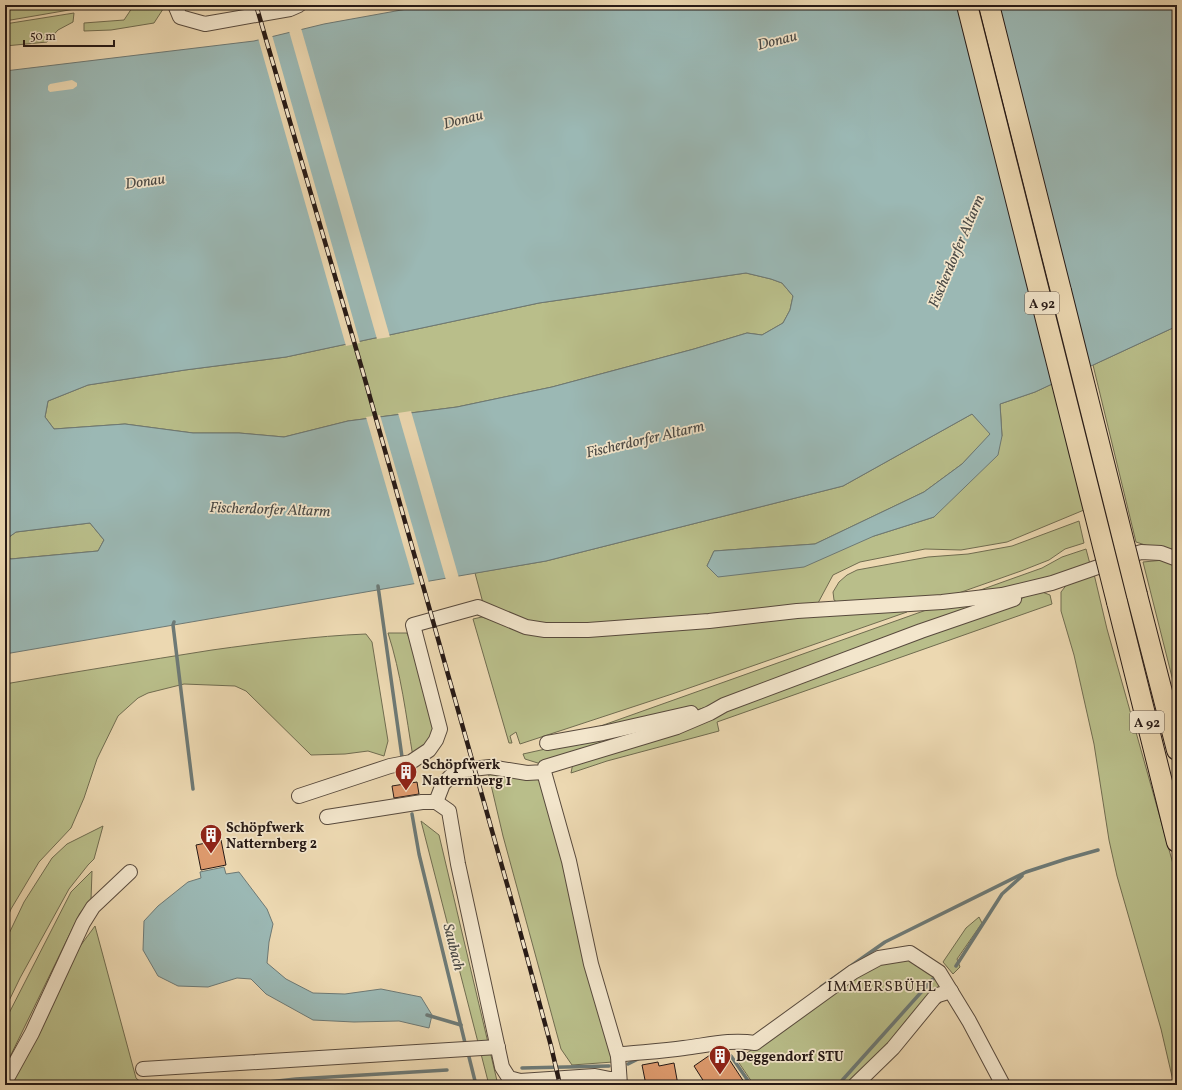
<svg xmlns="http://www.w3.org/2000/svg" width="1182" height="1090" font-family="Vollkorn,serif">
<rect width="100%" height="100%" fill="#ecd8b1"/>
<filter id="stains"><feTurbulence type="fractalNoise" baseFrequency=".005" numOctaves="4"/><feColorMatrix values="0 0 0 0 .2 0 0 0 0 .09 0 0 0 0 .02 0 0 0 .5 -.17"/></filter>
<radialGradient id="worn" r=".72"><stop offset=".6" stop-color="#630" stop-opacity="0"/><stop offset="1" stop-color="#630" stop-opacity=".3"/></radialGradient>
<g fill="#b9be8a" stroke="#706c50">
<path d="M5 5H98L5 21Z"/>
<path d="M134 5 165 6 154 23 111 30 84 31V23L124 20Z"/>
<path d="M214 5H241L237 9 217 7Z"/>
<path d="M74 13 73 22 58 30 47 42 5 46V24Z"/>
<path d="M746 273 771 279 782 283 793 296 790 310 783 323 762 335 747 333 694 349 552 387 457 407 348 421 284 437 239 433H193L125 424 54 429 45 417 48 401 88 385 185 370 286 357 539 303Z"/>
<path d="M1177 326V530L1176 552 1173 554 1136 542 1093 365Z"/>
<path d="M1054 383 1084 510 1007 542 961 550 925 549 860 562 833 575 818 603 557 629 524 623 483 603 475 573 546 561 843 486 972 414 991 434 962 464 924 492 815 544 714 551 707 566 874 536 934 517 1002 436 1000 404 1035 392Z"/>
<path d="M1079 521 1084 543 1065 549 1049 560 1021 571 953 595 843 606 834 600 833 592 839 582 847 575 857 570 928 557 968 554 1012 546Z"/>
<path d="M90 523 104 540 98 551 10 559 5 556V540L16 532Z"/>
<path d="M1086 549 1090 564 1032 585 972 593 1042 568 1062 557Z"/>
<path d="M1164 560 1177 564V697L1143 562Z"/>
<path d="M1094 574 1107 629 1177 878V1085H1174L1161 1029 1117 876 1109 840 1094 744 1074 655 1061 611V592L1068 583Z"/>
<path d="M1037 590 1050 595 1052 604 717 722 719 731 607 761 571 773 573 763 715 714 1012 604Z"/>
<path d="M1008 596 745 694 697 710 581 733 932 608Z"/>
<path d="M910 608 907 612 672 694 520 744 516 732 510 736 512 743H509L473 619 482 617 536 634Z"/>
<path d="M388 633H407L422 669 435 725 429 744 413 757C406 715 401 673 388 633Z"/>
<path d="M366 634 372 642 388 741 384 756 368 751 345 754 311 755 246 691 235 686 184 684 148 693 138 698 118 716 97 759 84 798 71 828 39 862 11 909 5 924V684C74 672 143 661 212 650 263 643 315 636 366 634Z"/>
<path d="M685 718 541 764 525 759 523 754Z"/>
<path d="M488 772 514 774 539 780 543 779 613 1062 572 1065 561 1049 503 836Z"/>
<path d="M421 821 439 835 498 1085H489Z"/>
<path d="M103 826 94 859 88 865 69 889 20 978 5 1009V942L24 902 52 858 67 844Z"/>
<path d="M92 871 91 900 80 913 5 1067V1021L71 892Z"/>
<path d="M979 917 982 923 957 959 960 967 953 974 943 962 966 928Z"/>
<path d="M95 926 136 1078 144 1085H11L78 949Z"/>
<path d="M905 958 941 980 938 992 848 1085H754L737 1060 876 963Z"/>
</g>
<g fill="#9bb8b4" stroke="#6d7975" fill-rule="evenodd">
<path d="M429 5H1177V326L1035 392 1000 404 1002 436 998 455 934 517 874 536 804 567 718 577 707 566 714 551 815 544 924 492 962 464 990 434 972 414 843 486 546 561 5 654V556L11 559 98 551 104 540 90 523 16 532 5 540V71L254 41 324 24ZM746 273 771 279 782 283 793 296 790 310 783 323 762 335 747 333 694 349 552 387 457 407 348 421 284 437 239 433H193L125 424 54 429 45 417 48 401 88 385 185 370 286 357 539 303Z"/>
<path d="M224 867 226 874 239 872 267 909 273 924 269 942 267 963 286 979 313 993 345 994 381 989 421 997 432 1015 429 1028 399 1021 354 1022 313 1020 266 994 251 979 237 978 208 987 178 986 158 976 143 950 144 921 158 906 188 882 201 878 200 872Z"/>
</g>
<g fill="#ecd8b1">
<path d="M301 28 390 337 377 339 289 31Z"/>
<path d="M272 35 360 343 346 346 258 38Z"/>
<path d="M72 80 77 83V86L73 89 50 92 48 90V86L50 84Z"/>
<path d="M411 411 459 578 446 580 398 413Z"/>
<path d="M380 415 429 583 415 586 366 417Z"/>
</g>
<g fill="none" stroke-linecap="round" stroke-linejoin="round">
<g stroke="#6d7975" stroke-width="3.5">
<path d="M378 586 402 757"/>
<path d="M174 622 173 625 193 789"/>
<path d="M412 814 419 854 466 1047"/>
<path d="M956 966 1002 894 1022 876"/>
<path d="M821 987 885 942 1026 872 1066 859 1098 850"/>
<path d="M427 1015 461 1025"/>
<path d="M468 1053 476 1085"/>
<path d="M731 1056 751 1085"/>
<path d="M628 1064 640 1058"/>
<path d="M522 1068 609 1066"/>
<path d="M241 1085 296 1079 447 1070"/>
<path d="M838 1085 933 979"/>
</g>
</g>
<g fill="#dc996c" stroke="#271a16">
<path d="M417 782 419 794 394 798 392 786Z"/>
<path d="M221 840 226 865 201 870 196 845Z"/>
<path d="M725 1053 746 1085H706L694 1066 710 1055 714 1060Z"/>
<path d="M658 1062 659 1066 674 1063 678 1085H646L642 1065Z"/>
</g>
<g fill="none" stroke-linecap="round" stroke-linejoin="round">
<g stroke="#584a3d" stroke-width="16">
<g id="minor">
<path d="M175 5 180 17 205 24 290 9 299 5"/>
<path d="M547 743 603 733 691 713 693 716 692 719"/>
<path d="M544 772 569 861 591 964 618 1056 620 1085"/>
<path d="M299 796 390 766 411 762 429 750 436 740 440 729 413 625 478 607 526 627 545 630H588L709 621 797 611 942 602 1002 595 1052 583 1141 552 1161 553 1177 559"/>
<path d="M436 802 443 784 451 776 463 770 490 767 527 773 544 772 545 767 677 727 710 713 724 705 921 631 1014 599"/>
<path d="M327 817 422 802H436L449 811 458 864 502 1067 509 1078 520 1081 595 1076 610 1079H618"/>
<path d="M618 1056 623 1054C643 1052 664 1051 684 1048 708 1045 731 1039 755 1043L853 972 879 958 910 953 939 972 969 1021 1003 1085"/>
<path d="M143 1069 498 1047"/>
<path d="M5 1082 32 1033 83 923 93 907 130 872"/>
<path d="M855 1085 893 1048 934 998 938 995 951 991"/>
</g>
</g>
<g stroke="#271a16" stroke-width="22">
<g id="highway">
<path d="M989 5 1061 291"/>
<path d="M1137 595 1177 750"/>
<path d="M1117 602 1177 842"/>
</g>
</g>
<use href="#minor" stroke="#f3e6cc" stroke-width="14"/>
<use href="#highway" stroke="#ecd8b1" stroke-width="20"/>
<g stroke="#271a16" stroke-width="4.5">
<path id="rail" d="M256 5 364 376 514 909 551 1046 560 1085"/>
</g>
<use href="#rail" stroke="#f3e6cc" stroke-width="3" stroke-dasharray="9" stroke-linecap="butt"/>
<g stroke="#271a16" stroke-width="22" stroke-linecap="butt">
<g id="highway-bridge">
<path d="M967 5 1117 602"/>
<path d="M1061 291 1137 595"/>
</g>
</g>
<use href="#highway-bridge" stroke="#ecd8b1" stroke-width="20"/>
</g>
<defs>
<g id="building-pin" transform="scale(1.15)"><path d="M0 17L-7.5 6A9.5 9.5 0 1 1 7.5 6Z" fill="#8f2418" stroke="#f3e6cc"/><path d="M-4-6H4V6H1V3H-1V6H-4ZM-2.5-4.3h1.7v1.8h-1.7ZM.8-4.3h1.7v1.8H.8ZM-2.5-1h1.7V.8h-1.7ZM.8-1h1.7V.8H.8Z" fill="#fff"/></g>
</defs>
<g fill-rule="evenodd">
<use href="#building-pin" x="406" y="772"/>
<use href="#building-pin" x="211" y="835"/>
<use href="#building-pin" x="720" y="1056"/>
</g>
<g text-anchor="middle" stroke-width="3.5" stroke-linejoin="round" paint-order="stroke">
<g fill="#f3e6cc" stroke="#64574d" stroke-width="1">
<rect x="1025" y="292" width="34" height="22" rx="3"/>
<rect x="1130" y="711" width="34" height="22" rx="3"/>
</g>
<g font-size="13" font-weight="bold" fill="#271a16">
<text x="1042" y="308">A 92</text>
<text x="1147" y="727">A 92</text>
</g>
<g font-size="14" font-weight="bold" fill="#271a16" stroke="#f3e6cc" text-anchor="start">
<text x="422" y="769">Schöpfwerk<tspan x="422" dy="16">Natternberg 1</tspan></text>
<text x="226" y="832">Schöpfwerk<tspan x="226" dy="16">Natternberg 2</tspan></text>
<text x="736" y="1061">Deggendorf STU</text>
</g>
<g font-size="15" font-style="italic" fill="#4a4945" stroke="#f3e6cc">
<text transform="translate(777 40) rotate(-14)" y="5">Donau</text>
<text transform="translate(463 119) rotate(-14)" y="5">Donau</text>
<text transform="translate(145 181) rotate(-8)" y="5">Donau</text>
<text transform="translate(956 251) rotate(-67)" y="5">Fischerdorfer Altarm</text>
<text transform="translate(645 439) rotate(-13)" y="5">Fischerdorfer Altarm</text>
<text transform="translate(270 509) rotate(2)" y="5">Fischerdorfer Altarm</text>
<text transform="translate(454 947) rotate(76)" y="5">Saubach</text>
</g>
<g font-size="15" letter-spacing="1" fill="#271a16" stroke="#f3e6cc">
<text x="882" y="991">IMMERSBÜHL</text>
</g>
</g>
<rect width="1182" height="1090" fill="none" stroke="#ecd8b1" stroke-width="20"/>
<rect x="6" y="6" width="1170" height="1078" fill="none" stroke="#271a16" stroke-width="2"/>
<rect x="10" y="10" width="1162" height="1070" fill="none" stroke="#271a16"/>
<path d="M24 40v6h90v-6" fill="none" stroke="#271a16" stroke-width="2"/>
<text x="30" y="40" font-size="12" fill="#271a16" stroke="#f3e6cc" stroke-width="3" paint-order="stroke">50 m</text>
<rect width="100%" height="100%" filter="url(#stains)"/>
<rect width="100%" height="100%" fill="url(#worn)"/>
</svg>
